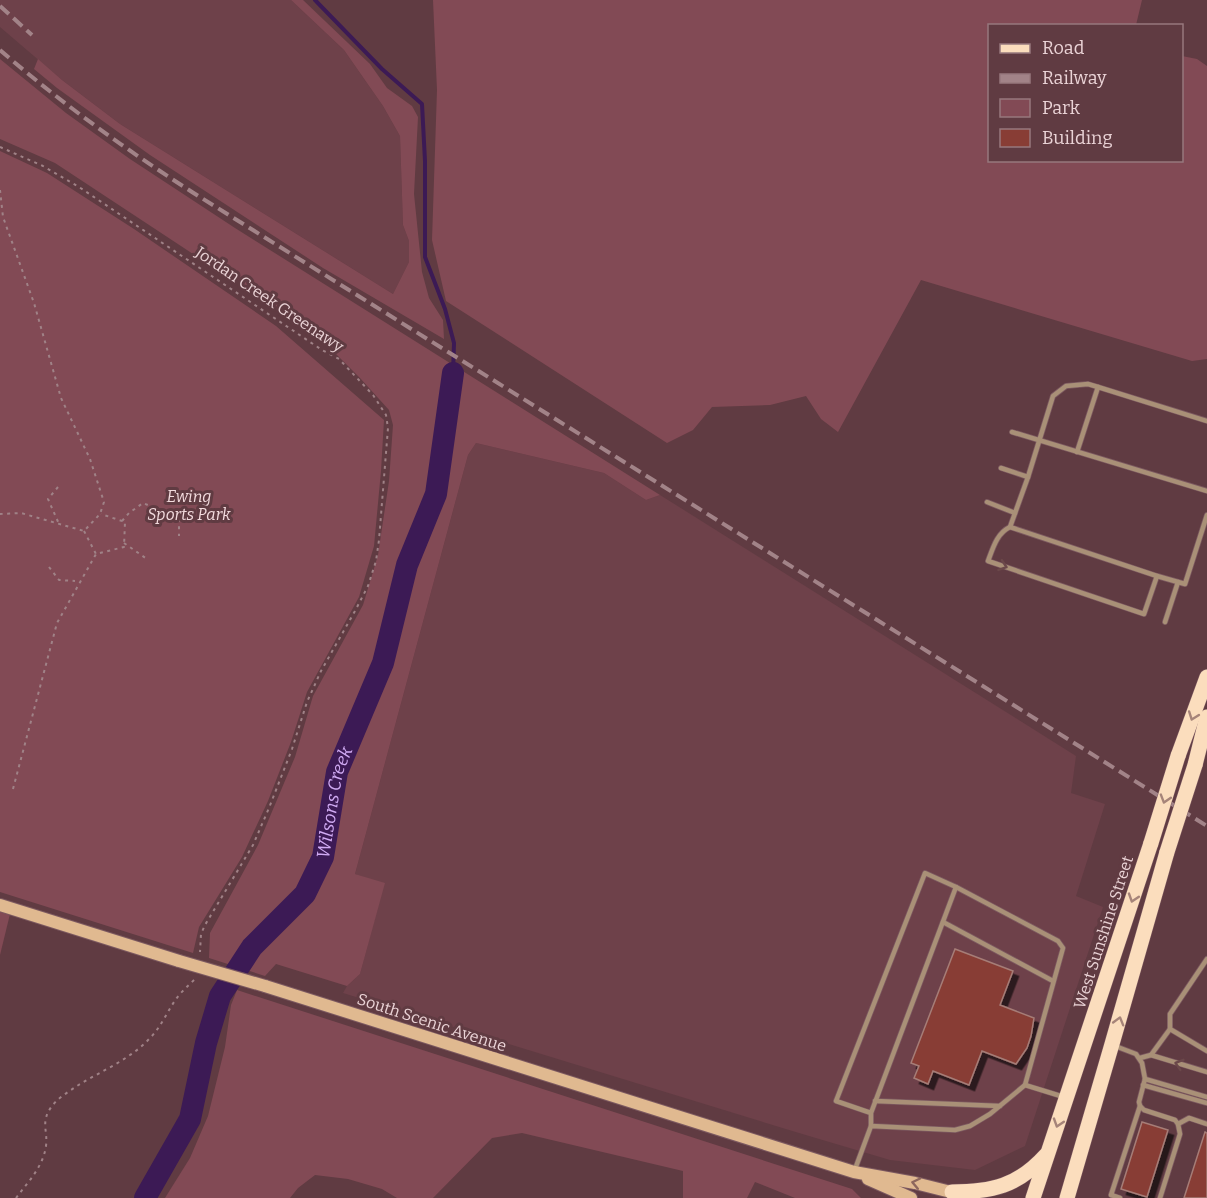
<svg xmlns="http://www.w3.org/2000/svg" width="1207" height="1198" font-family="Bitter,serif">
<defs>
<filter id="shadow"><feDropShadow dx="5.5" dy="5.5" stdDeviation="0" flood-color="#0009"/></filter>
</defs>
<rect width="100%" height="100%" fill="#603b42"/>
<g fill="#6e414a">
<path d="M0 0H291L344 50 383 106 400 136 403 225 409 241V262L393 294 120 124 62 80 0 27Z"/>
<path d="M476 443 604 473 646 500 660 495 1076 756 1071 793 1105 804 1076 896 1103 907 1025 1146 975 1170 890 1160 799 1133 343 993 347 986 360 974 384 884 355 874 468 455Z"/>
</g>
<g fill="#824a55">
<path d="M291 0H303L370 64 387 88 412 106 418 117 414 194 422 272 429 298 443 320 444 339 323 268 150 155 57 88 34 69 38 59 62 80 120 124 393 294 409 262V241L403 225 400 136 383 106 344 50Z"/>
<path d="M433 0H1142L1136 25 990 26V160H1182V56L1197 59 1207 66V359L1192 361 921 280 838 432 821 419 806 396 770 405 712 407 693 430 667 443 446 301 432 240 437 90Z"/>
<path d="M0 59 66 113 130 159 235 228 660 495 646 500 604 473 476 443 468 455 355 874 385 883 360 974 347 986 276 964 265 976 209 958 210 933 258 845 295 757 313 696 363 605 378 555 389 481 393 425 389 410 360 378 319 337 55 163 0 139Z"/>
<path d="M0 151 47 173 134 229 276 326 384 420 381 471 374 546 359 597 307 692 291 742 268 801 242 857 199 927 193 953 0 892Z"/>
<path d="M0 911 10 914 0 955Z"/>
<path d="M237 990 852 1189 861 1198H795L755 1182 747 1198H683V1171L522 1133 492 1138 433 1198H397L382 1189 348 1179 315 1175 298 1188 290 1198H165L190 1158 208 1116 225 1047 231 1005Z"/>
</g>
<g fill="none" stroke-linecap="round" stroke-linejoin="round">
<path stroke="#3c1a55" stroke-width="4" d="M315 0 382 69 422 104 425 161V257L445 309 454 343 453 373"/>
<path stroke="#3c1a55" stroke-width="22" id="s1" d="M145 1198 190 1119 206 1043 220 996 252 947 305 894 323 857 337 772 383 663 407 565 436 494 453 373"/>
</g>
<g fill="#883d35" stroke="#a67d77" stroke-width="1.5" filter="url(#shadow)">
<path d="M955 949 1013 971 1000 1005 1034 1018 1031 1036 1027 1048 1016 1064 982 1051 969 1085 933 1071 928 1084 914 1078 919 1066 911 1063Z"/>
<path d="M1142 1122 1168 1130 1147 1197 1121 1189Z"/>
<path d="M1205 1132 1207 1133V1198H1184Z"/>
</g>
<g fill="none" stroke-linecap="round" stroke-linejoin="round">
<g stroke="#7c5960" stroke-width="6">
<g id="lane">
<path d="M1098 387 1207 421"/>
<path d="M1012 432 1207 491"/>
<path d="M1077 452 1098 387 1088 384 1066 386 1053 396 1028 477 1010 527 1157 576 1185 584 1207 515"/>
<path d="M1001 468 1028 477"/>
<path d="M987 502 1015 513"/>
<path d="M1010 527C997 533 993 548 988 561L1144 614 1157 576"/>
<path d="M1165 622 1178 582"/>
<path d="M956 887 1058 941 1063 948 1025 1085"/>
<path d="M943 922 1053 981"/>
<path d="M1207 959 1170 1014V1029L1207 1051"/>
<path d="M1115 1046 1136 1054 1142 1063 1145 1079 1139 1102 1140 1106 1144 1110 1175 1120 1178 1124 1180 1134 1160 1198"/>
<path d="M1151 1055 1207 1072"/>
<path d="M1140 1058 1151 1055 1170 1029"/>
<path d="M1145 1079 1207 1097"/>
<path d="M1143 1085 1207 1103"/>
<path d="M875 1101 1000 1106"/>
<path d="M871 1113 836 1101 925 873 956 887 871 1113V1126"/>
<path d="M1178 1124 1189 1118 1207 1124"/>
<path d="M854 1172 871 1126 955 1130 970 1126 990 1114 1025 1085 1064 1097"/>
<path d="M1120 1198 1111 1195 1140 1106"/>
</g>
</g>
<g stroke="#7c5960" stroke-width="14">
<g id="secondary">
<path d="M0 905 179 961"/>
<path d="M265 986 854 1172 915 1183 959 1194"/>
<path d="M868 1179 911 1198"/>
</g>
</g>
<g stroke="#7c5960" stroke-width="16">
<g id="primary">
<path d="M1178 756 1207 677"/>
<path d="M1195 765 1207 717"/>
<path d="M952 1192C992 1192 1018 1186 1046 1155"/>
<path d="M1033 1198 1151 843"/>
<path d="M1067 1198 1112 1044 1167 852"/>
</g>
</g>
<g stroke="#a08287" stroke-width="2" stroke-dasharray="3 4.5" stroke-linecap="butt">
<path d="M0 147 43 166 79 187 322 350 339 359 373 395 386 415 388 428 379 540 376 561 368 586 355 611 321 671 307 702 292 749 269 808 253 845 205 925 201 934 200 952"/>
<path d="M0 190 3 217 34 303 61 398 90 459 104 502 100 514 84 531 21 513 0 514"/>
<path d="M58 487 48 499 59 524"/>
<path d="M122 521 129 513 143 503 179 518V536"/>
<path d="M84 531 96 554 124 547 125 522 101 514"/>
<path d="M124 543 147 559"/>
<path d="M49 567 59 580 75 581"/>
<path d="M13 789 57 623 96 554"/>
<path d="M16 1198C28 1182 43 1167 46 1146 48 1130 40 1122 52 1106 58 1098 68 1092 77 1086 101 1071 131 1059 150 1038 161 1027 167 1012 176 999 181 992 188 986 195 979"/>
</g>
<use href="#lane" stroke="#a99077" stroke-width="4.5"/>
<use href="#secondary" stroke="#e0b990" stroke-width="12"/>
<use href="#primary" stroke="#fbddbd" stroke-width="15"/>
<g stroke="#a28388" stroke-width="4" stroke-dasharray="12 6" stroke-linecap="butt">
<path d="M0 6 32 35"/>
<path d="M0 50C60 102 125 149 192 192L1207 826"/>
</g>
<g stroke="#7c5960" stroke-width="14" stroke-linecap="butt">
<path id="secondary-bridge" d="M179 961 265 986"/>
</g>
<g stroke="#7c5960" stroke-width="16" stroke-linecap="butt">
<g id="primary-bridge">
<path d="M1151 843 1178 756"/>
<path d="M1167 852 1195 765"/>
</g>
</g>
<use href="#secondary-bridge" stroke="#e0b990" stroke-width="12"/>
<use href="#primary-bridge" stroke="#fbddbd" stroke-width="15"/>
</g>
<defs><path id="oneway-chevron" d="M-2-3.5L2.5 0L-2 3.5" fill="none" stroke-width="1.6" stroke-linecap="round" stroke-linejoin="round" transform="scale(1.5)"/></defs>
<g stroke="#6b484a">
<use href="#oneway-chevron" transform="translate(1003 566) rotate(19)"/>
<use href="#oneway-chevron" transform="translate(1179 1064) rotate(-163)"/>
</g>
<g stroke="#a68479">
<use href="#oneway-chevron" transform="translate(1193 716) rotate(110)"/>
<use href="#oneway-chevron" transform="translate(1165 799) rotate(107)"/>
<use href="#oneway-chevron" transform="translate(1133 898) rotate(108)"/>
<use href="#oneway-chevron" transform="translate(1119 1021) rotate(-74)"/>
<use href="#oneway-chevron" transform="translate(1058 1123) rotate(108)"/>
</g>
<use stroke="#8d675d" href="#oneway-chevron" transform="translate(916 1183) rotate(-168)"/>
<g text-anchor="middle" stroke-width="6" stroke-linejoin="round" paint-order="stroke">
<g font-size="16" fill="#ead3d6" stroke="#603b42">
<text transform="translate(270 299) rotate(34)" y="6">Jordan Creek Greenawy</text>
<text transform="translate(1103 932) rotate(-72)" y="6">West Sunshine Street</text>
<text transform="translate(432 1022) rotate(18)" y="6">South Scenic Avenue</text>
</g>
<g font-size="16" font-style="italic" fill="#f3dbde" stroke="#603b42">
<text x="189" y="502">Ewing<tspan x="189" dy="18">Sports Park</tspan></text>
</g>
<g font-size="18" font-style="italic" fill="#d1abf4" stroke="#603b42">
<text dy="6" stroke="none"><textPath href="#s1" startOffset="448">Wilsons Creek</textPath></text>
</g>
</g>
<rect x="988" y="24" width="195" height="138" fill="#603b42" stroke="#97787d" stroke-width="1.5"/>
<rect x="1000" y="44" width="30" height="9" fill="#fbddbd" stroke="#97787d" stroke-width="1.5"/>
<text x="1042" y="54" font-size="18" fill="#ead3d6">Road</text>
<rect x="1000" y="74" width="30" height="9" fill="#a28388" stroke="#97787d" stroke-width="1.5"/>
<text x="1042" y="84" font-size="18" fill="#ead3d6">Railway</text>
<rect x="1000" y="99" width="30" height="18" fill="#824a55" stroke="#97787d" stroke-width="1.5"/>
<text x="1042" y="114" font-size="18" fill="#ead3d6">Park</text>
<rect x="1000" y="129" width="30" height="18" fill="#883d35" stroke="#97787d" stroke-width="1.5"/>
<text x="1042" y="144" font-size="18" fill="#ead3d6">Building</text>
</svg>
